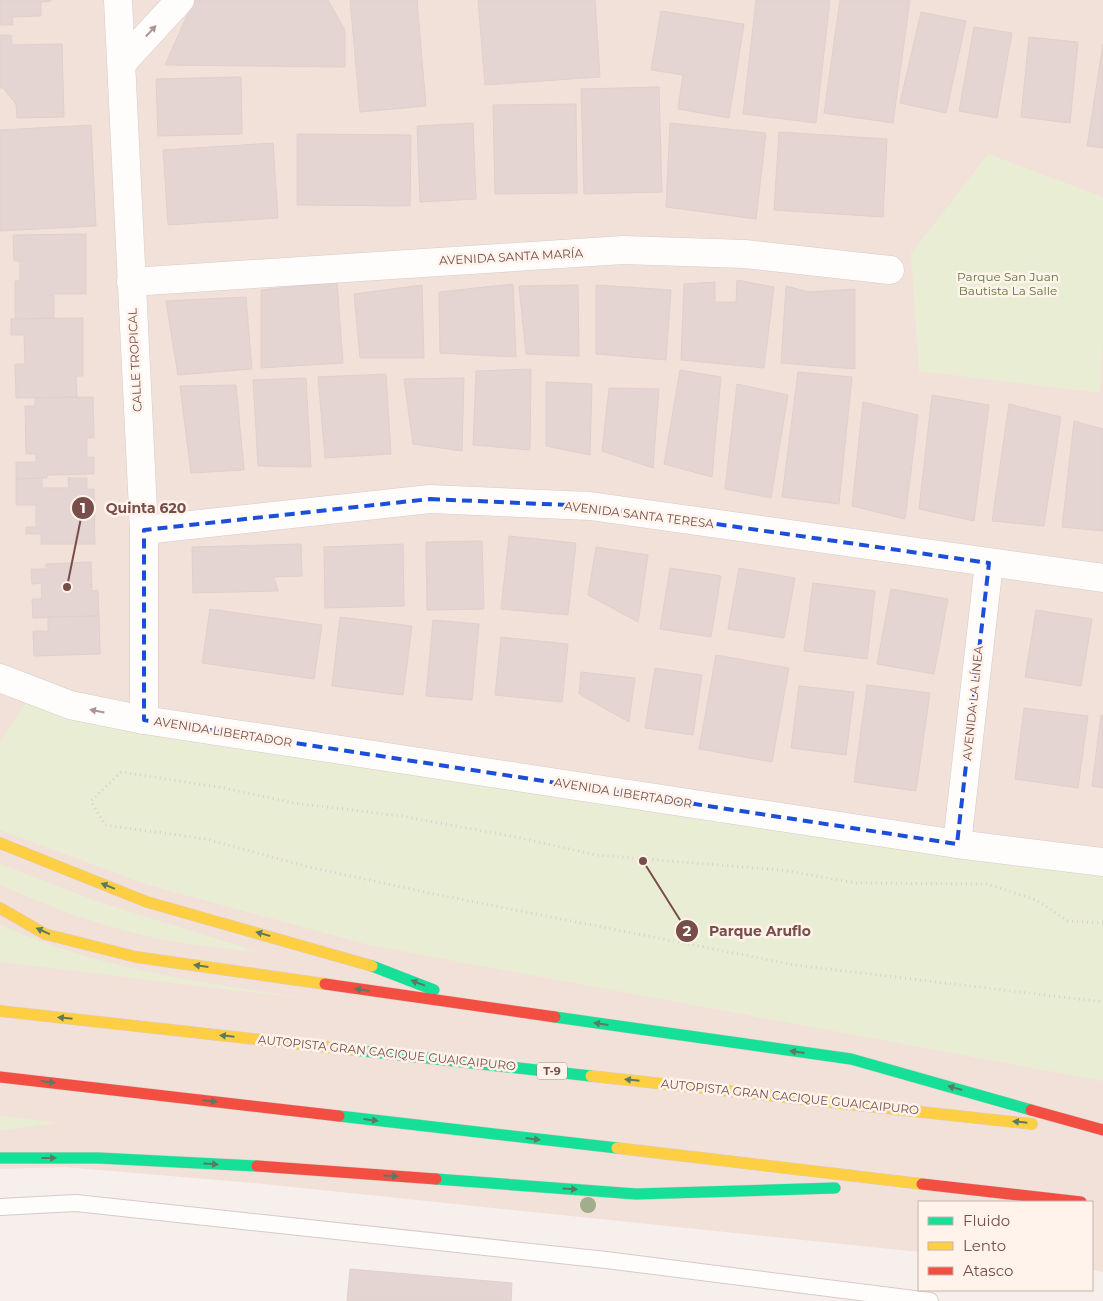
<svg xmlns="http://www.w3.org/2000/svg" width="1103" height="1301" font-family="Montserrat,sans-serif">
<rect width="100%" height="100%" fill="#f7efeb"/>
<path fill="#f2e1d9" d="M0 0H1103V1272L1092 1270V1202H919V1252L253 1183 64 1167 0 1169Z"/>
<g fill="#e9edd4">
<path d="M988 154 1103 197V342L1100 393 919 371 911 254Z"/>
<path d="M26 703 1103 867V1081L369 945 148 885 0 830V742Z"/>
<path d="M0 864 96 901 258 952C214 947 169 943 126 931 82 919 41 903 0 885Z"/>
<path d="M0 924C99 971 209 983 316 1000L0 962Z"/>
<path d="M0 1116 61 1123 0 1130Z"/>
</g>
<g fill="#e4d5d2" stroke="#e0d0cd">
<path d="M0 0H51V1L41 2V16L12 17 13 25H0Z"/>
<path d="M194 0H328L345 30V67L165 65Z"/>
<path d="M350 0H417L426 106 360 112Z"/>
<path d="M478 0H595L600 77 485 85Z"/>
<path d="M756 0H830L816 123 743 114Z"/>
<path d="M840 0H910L893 123 824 113Z"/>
<path d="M661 11 744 24 729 118 678 109 683 75 651 70Z"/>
<path d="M921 12 966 21 946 113 900 103Z"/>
<path d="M974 27 1012 33 997 118 959 111Z"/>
<path d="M0 35H11L12 45 62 44 64 117 17 118 16 104 3 88H0Z"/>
<path d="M1029 37 1078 42 1070 123 1021 117Z"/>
<path d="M1103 44V148L1087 146Z"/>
<path d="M241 77 242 134 158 136 156 79Z"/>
<path d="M659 87 662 192 584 194 581 89Z"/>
<path d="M576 104 577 193 495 194 493 105Z"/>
<path d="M473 123 476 199 420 202 417 126Z"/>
<path d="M670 123 766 133 756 219 666 207Z"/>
<path d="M91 125 96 226 0 231V130Z"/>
<path d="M779 132 887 139 883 217 774 210Z"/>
<path d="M297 134 411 135 410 206 297 205Z"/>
<path d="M273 143 278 218 168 225 163 150Z"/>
<path d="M86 234V294H54V318L15 319V281H20V261H14L13 235Z"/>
<path d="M737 280 774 287 764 368 681 360 684 284 715 282V302H736Z"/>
<path d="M337 282 343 363 261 368V290Z"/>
<path d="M513 284 516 357 440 353 439 292Z"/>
<path d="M422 285 424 358H360L354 294Z"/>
<path d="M578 285 579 356 526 354 519 286Z"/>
<path d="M596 285 671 290 666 360 596 354Z"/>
<path d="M786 286 809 292 855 289V369L781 363Z"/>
<path d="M246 297 252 369 178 375 166 301Z"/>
<path d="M83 318V376H76L77 397 16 398 15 364H25L24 335H11V319Z"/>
<path d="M531 369 530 450 473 445 476 371Z"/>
<path d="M680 370 721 377 712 477 664 464Z"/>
<path d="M798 372 852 377 839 504 782 497Z"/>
<path d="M386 374 391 454 325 458 318 377Z"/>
<path d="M306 378 311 467 258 466 253 380Z"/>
<path d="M464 378 462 451 413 444 404 379Z"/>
<path d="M546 382 592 384 590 455 546 446Z"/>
<path d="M737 384 788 395 771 498 725 489Z"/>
<path d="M236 385 244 470 191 473 180 386Z"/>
<path d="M609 388 659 389 653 468 602 451Z"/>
<path d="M932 395 989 405 974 521 919 509Z"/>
<path d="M93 397 94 438H87V457H94V474L47 475V478L16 479V462H36V454H26L25 406H35V398Z"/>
<path d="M863 402 918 415 905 519 852 506Z"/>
<path d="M1009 404 1061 417 1044 526 992 521Z"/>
<path d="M1074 421 1103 429V531L1062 527Z"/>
<path d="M42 478V488H69L68 478H87V489H94L95 544H41V534H26V527H36V505H16V479Z"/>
<path d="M509 536 576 543 568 615 501 609Z"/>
<path d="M482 541 484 609 427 610 426 542Z"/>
<path d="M301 544 302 576 274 577 278 591 193 593 192 547Z"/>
<path d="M403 544 404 606 325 608 324 547Z"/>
<path d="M596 547 648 555 638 622 588 595Z"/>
<path d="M91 562 92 591 98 590 99 616 33 618 32 599H42L41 583 32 584 31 569H46V564Z"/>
<path d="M670 568 721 576 711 637 660 629Z"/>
<path d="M739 568 795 578 784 638 728 629Z"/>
<path d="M813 583 875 591 867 659 804 651Z"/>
<path d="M891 589 948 599 934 674 877 664Z"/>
<path d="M210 609 322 625 314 679 202 663Z"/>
<path d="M1036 610 1092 619 1081 686 1025 677Z"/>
<path d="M99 616 100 654 34 656 33 631H48V617Z"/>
<path d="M340 617 412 626 403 695 332 686Z"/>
<path d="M433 620 479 624 472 700 426 696Z"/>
<path d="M501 637 568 644 562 702 495 695Z"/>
<path d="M716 655 789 668 772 762 699 749Z"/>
<path d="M655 668 702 675 693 735 645 728Z"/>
<path d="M581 672 635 678 629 722 579 694Z"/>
<path d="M867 685 930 693 916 791 854 782Z"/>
<path d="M799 686 854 692 846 755 791 748Z"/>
<path d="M1024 708 1088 716 1078 788 1015 779Z"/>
<path d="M1101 715H1103V788L1092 786Z"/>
<path d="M350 1269 512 1283 511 1301H347Z"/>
</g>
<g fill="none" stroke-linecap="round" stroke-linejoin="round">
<g stroke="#d6cbc8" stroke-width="18">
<path id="lane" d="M0 1207 76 1203 606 1260 930 1301"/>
</g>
<g stroke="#d6cbc8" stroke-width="29">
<g id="street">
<path d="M118 0 144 530V720"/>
<path d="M122 63 180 0"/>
<path d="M131 282 623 250 745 254 890 270"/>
<path d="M144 530 430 499 590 506 1103 578"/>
<path d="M0 678 70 705 144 720 957 844 1103 862"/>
<path d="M957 844 989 563"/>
</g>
</g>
<g stroke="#d9ccc9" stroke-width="12">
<g id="fast">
<path d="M372 966 434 990"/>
<path d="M555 1017 851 1059 1031 1110"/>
<path d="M354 1050 591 1076"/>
<path d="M339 1116 617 1148"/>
<path d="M0 1158H99L257 1166"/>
<path d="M436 1179 636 1194 835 1188"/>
</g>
</g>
<g stroke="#d9ccc9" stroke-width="12">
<g id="slow">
<path d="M0 843 147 902 372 966"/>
<path d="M0 908 45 934 136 957 325 984"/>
<path d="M0 1011 354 1050"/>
<path d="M591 1076 1032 1124"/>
<path d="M617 1148 922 1184"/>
</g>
</g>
<g stroke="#d9ccc9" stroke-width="12">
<g id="jam">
<path d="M325 984 555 1017"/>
<path d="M0 1077 339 1116"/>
<path d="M1031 1110 1103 1130"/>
<path d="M257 1166 436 1179"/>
<path d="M922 1184 1081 1202"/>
</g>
</g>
<path stroke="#dacfcd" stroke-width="3" stroke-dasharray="1 4" stroke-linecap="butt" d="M1103 923 1068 921 1036 900 987 884 856 883 781 870 596 855 516 837 401 816 294 803 224 788 121 772 91 801 105 825 206 839 309 867 434 894 795 965 1103 1002"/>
<use href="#lane" stroke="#fefdfc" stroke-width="16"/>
<use href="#street" stroke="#fefdfc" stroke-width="28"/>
<use href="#fast" stroke="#16e098" stroke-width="11"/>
<use href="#slow" stroke="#ffcf43" stroke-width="11"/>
<use href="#jam" stroke="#f24e42" stroke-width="11"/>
</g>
<circle fill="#a2ae8b" cx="588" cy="1205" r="8"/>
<defs><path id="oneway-solid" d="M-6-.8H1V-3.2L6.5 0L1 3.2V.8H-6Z" transform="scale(1.25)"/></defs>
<g fill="#ad9491">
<use href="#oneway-solid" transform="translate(151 31) rotate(-47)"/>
<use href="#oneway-solid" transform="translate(97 711) rotate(-169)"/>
</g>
<g fill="#5a7a61">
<use href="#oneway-solid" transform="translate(108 886) rotate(-158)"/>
<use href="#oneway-solid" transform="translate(43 931) rotate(-156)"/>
<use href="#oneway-solid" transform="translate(263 934) rotate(-164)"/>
<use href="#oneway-solid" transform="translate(201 966) rotate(-172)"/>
<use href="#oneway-solid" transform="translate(418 983) rotate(-159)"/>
<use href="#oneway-solid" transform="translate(362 990) rotate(-172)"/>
<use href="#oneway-solid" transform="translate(65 1018) rotate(-174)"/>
<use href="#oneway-solid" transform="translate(601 1024) rotate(-172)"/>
<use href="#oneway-solid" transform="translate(227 1036) rotate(-174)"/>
<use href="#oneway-solid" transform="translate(797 1052) rotate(-172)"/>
<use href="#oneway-solid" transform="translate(632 1080) rotate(-174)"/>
<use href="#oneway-solid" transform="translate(48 1082) rotate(7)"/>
<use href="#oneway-solid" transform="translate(955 1088) rotate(-164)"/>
<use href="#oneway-solid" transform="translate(210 1101) rotate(7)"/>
<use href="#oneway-solid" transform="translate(371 1120) rotate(7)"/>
<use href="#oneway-solid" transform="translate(1020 1122) rotate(-174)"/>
<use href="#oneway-solid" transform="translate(533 1139) rotate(7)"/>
<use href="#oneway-solid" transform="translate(49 1158)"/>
<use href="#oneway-solid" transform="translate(211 1164) rotate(3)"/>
<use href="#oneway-solid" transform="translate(391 1176) rotate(4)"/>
<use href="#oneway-solid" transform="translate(570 1189) rotate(4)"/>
</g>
<path fill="none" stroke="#1d4ed8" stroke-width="4" stroke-dasharray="10 6" stroke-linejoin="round" d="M430 499 590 506 989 563 957 844 144 720V530Z"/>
<g text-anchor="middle" stroke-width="5" stroke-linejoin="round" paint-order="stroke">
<rect fill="#fff3ec" stroke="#a0807a" stroke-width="1" x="537" y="1062.5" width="30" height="17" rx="4"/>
<g font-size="11" font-weight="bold" fill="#774e49">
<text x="552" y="1075">T-9</text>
</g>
<g font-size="12" fill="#774e49" stroke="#fff3ec">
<text transform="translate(511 257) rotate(-3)" y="4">AVENIDA SANTA MARÍA</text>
<text transform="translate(135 360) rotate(-93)" y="4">CALLE TROPICAL</text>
<text transform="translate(639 515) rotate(7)" y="4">AVENIDA SANTA TERESA</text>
<text transform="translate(973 703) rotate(-84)" y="4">AVENIDA LA LÍNEA</text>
<text transform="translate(223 732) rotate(9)" y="4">AVENIDA LIBERTADOR</text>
<text transform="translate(623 793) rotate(9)" y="4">AVENIDA LIBERTADOR</text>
<text transform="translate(387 1053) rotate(6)" y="4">AUTOPISTA GRAN CACIQUE GUAICAIPURO</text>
<text transform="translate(790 1097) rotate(6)" y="4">AUTOPISTA GRAN CACIQUE GUAICAIPURO</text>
</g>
<g font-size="12" fill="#5d783d" stroke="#fff3ec">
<text x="1008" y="281">Parque San Juan<tspan x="1008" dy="14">Bautista La Salle</tspan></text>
</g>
</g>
<path fill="none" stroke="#774e49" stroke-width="2" d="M67 587L83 508M643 861L687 931"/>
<g fill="#774e49" stroke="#fff3ec" stroke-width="2">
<circle cx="67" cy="587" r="5"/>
<circle cx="643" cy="861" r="5"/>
<circle cx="83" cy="508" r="12"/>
<circle cx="687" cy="931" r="12"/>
</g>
<g font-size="15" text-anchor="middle" font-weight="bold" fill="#fff">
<text x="83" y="513">1</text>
<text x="687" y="936">2</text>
</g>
<g font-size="14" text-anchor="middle" font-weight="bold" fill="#774e49" stroke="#fff3ec" stroke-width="5" stroke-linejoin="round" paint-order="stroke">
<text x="146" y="513">Quinta 620</text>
<text x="760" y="936">Parque Aruflo</text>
</g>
<rect x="918" y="1201" width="175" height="90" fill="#fff3ec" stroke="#c9b1ab"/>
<rect x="928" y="1217" width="25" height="8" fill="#16e098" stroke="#c9b1ab"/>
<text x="963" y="1226" font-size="15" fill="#774e49">Fluido</text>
<rect x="928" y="1242" width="25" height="8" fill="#ffcf43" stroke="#c9b1ab"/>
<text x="963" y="1251" font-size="15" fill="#774e49">Lento</text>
<rect x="928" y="1267" width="25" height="8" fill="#f24e42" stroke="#c9b1ab"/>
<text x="963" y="1276" font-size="15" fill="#774e49">Atasco</text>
</svg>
